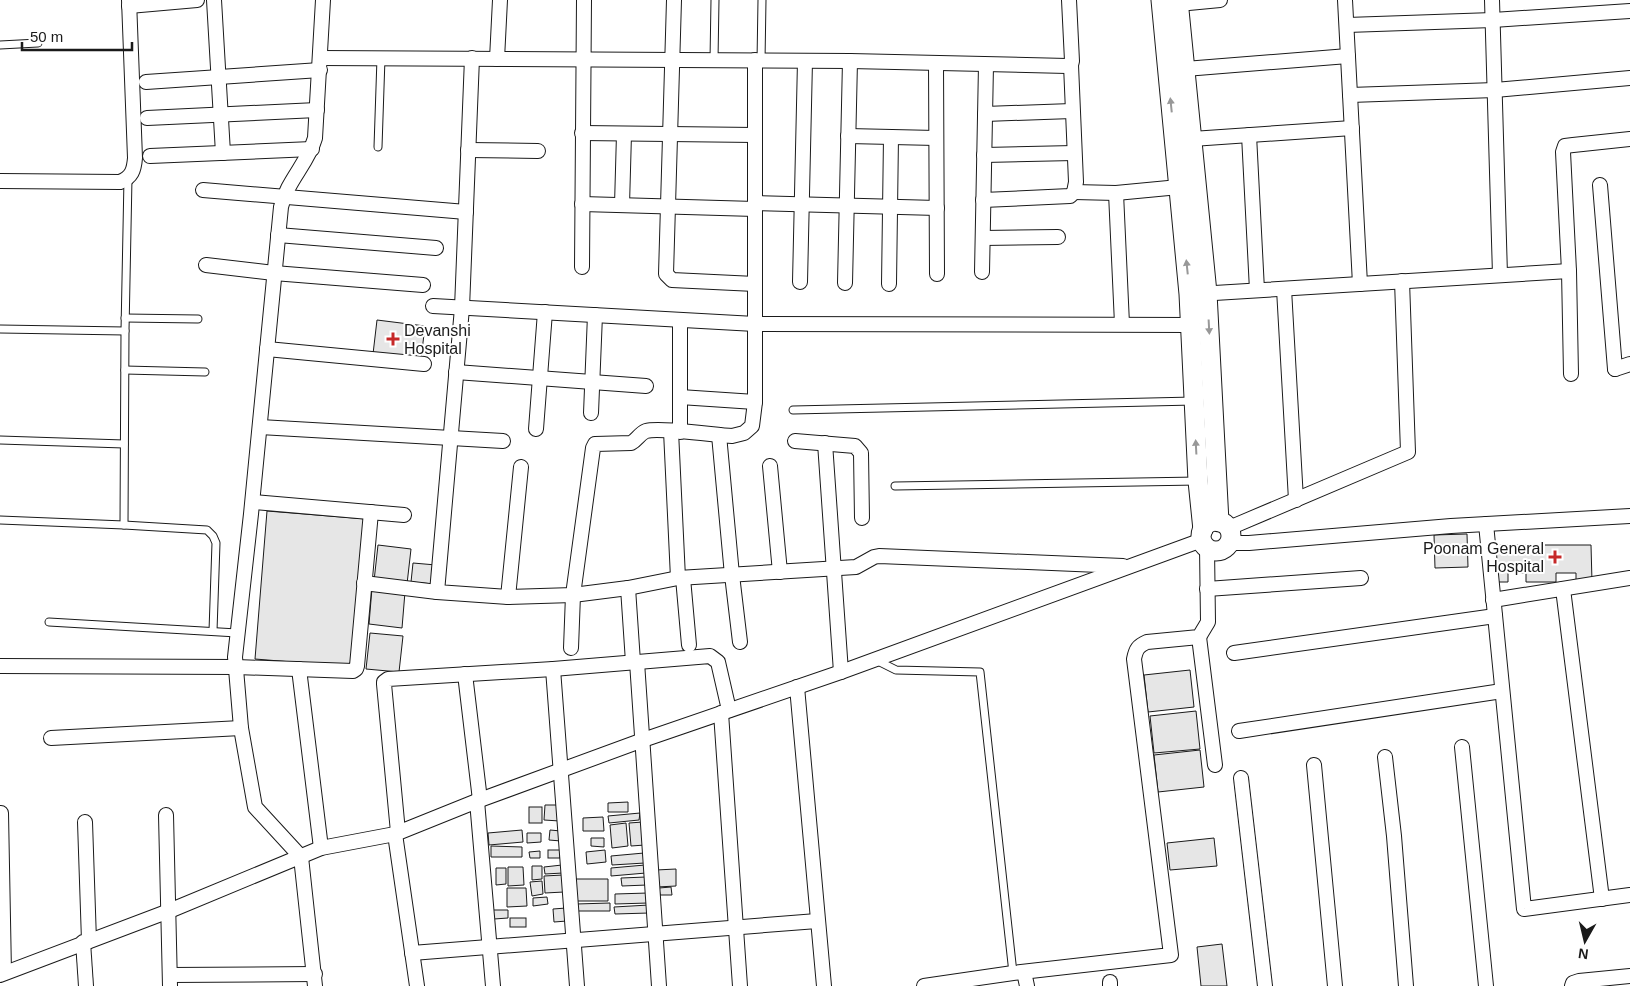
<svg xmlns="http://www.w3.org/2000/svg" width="1630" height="986" font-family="Arial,sans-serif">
<rect width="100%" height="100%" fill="#fff"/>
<g fill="#e6e6e6" stroke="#1a1a1a">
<path d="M377 320 425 326 421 359 373 354Z"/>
<path d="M267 511 366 519 354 667 255 659Z"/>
<path d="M1467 534 1468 567 1435 568 1434 535Z"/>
<path d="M378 545 411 549 407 584 374 581Z"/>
<path d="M1494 545H1591L1592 582H1576V573H1556V582H1526V573L1508 572V582H1494Z"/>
<path d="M413 563 436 565 434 584 411 582Z"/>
<path d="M372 588 405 592 402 628 369 624Z"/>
<path d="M370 633 403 636 399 672 366 669Z"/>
<path d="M1190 670 1194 707 1148 712 1144 675Z"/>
<path d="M1196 711 1200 749 1154 753 1150 716Z"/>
<path d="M1200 750 1204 787 1158 792 1154 755Z"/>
<path d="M628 802V812H608V803Z"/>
<path d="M545 805H561L560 821 544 820Z"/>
<rect x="529" y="807" width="13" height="16"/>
<path d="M640 813 639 820 609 823 608 816Z"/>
<path d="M603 817 604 831H583V818Z"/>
<path d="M643 822 645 845 631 846 629 823Z"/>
<path d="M626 823 628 846 612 848 610 825Z"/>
<path d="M522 830 523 842 489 845 488 833Z"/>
<path d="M550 830 561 831V841L549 840Z"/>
<path d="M527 833H541V842L527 843Z"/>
<path d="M591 838H604V847L591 846Z"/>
<path d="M1214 838 1217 866 1170 870 1167 843Z"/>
<path d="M491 846 522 847V857H491Z"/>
<rect x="548" y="850" width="12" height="8"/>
<path d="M605 850 606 862 587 864 586 852Z"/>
<path d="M540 851V858H530L529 852Z"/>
<path d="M644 853 645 863 612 865 611 856Z"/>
<path d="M562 865 563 873 545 874 544 867Z"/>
<path d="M645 865 646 873 611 876V868Z"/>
<path d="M532 866H542V879L532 880Z"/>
<path d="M508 867H523L524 885 508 886Z"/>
<path d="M496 868H506V884L496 885Z"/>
<path d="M676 869V886L657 887 656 870Z"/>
<path d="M563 875 564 892 545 893 544 876Z"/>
<path d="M646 877 647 885 622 886 621 878Z"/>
<path d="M575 879H608V901H576Z"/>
<path d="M542 881 543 894 532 896 530 882Z"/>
<path d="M671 887 672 895H660L659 888Z"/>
<path d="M507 888H526L527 906 507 907Z"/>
<path d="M648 893V903L615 904V894Z"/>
<path d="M547 897 548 904 533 906V898Z"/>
<path d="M610 903V911H576V904Z"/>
<path d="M649 905V913L615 914 614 907Z"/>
<path d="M566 908 567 921 554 922 553 909Z"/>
<path d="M493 910H508V918L494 919Z"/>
<rect x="510" y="918" width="16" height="9"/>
<path d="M1222 944 1227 986H1201L1197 947Z"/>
</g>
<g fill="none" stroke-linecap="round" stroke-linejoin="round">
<g stroke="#1a1a1a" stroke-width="9">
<g id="lane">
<path d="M0 45 38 43"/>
<path d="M714 60 715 0"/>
<path d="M761 61 762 0"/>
<path d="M378 147 381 58"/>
<path d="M125 318 198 319"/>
<path d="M0 329 125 331"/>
<path d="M125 370 205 372"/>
<path d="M793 410 1194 401"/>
<path d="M0 440 124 444"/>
<path d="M895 486 1198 481"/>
<path d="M0 520 124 525 207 530 213 536 216 543 213 631"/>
<path d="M124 525 125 331 128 178"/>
<path d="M49 622 237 633"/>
<path d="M876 660 896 670 980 672 1013 973"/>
</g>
</g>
<g stroke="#1a1a1a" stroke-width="16">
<g id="street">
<path d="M214 0 223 153"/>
<path d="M674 0 666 274 672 280 755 284"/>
<path d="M1345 0 1360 284"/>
<path d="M1492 0 1500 275"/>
<path d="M1178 4 1220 0"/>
<path d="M129 6 197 0"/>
<path d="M1347 25 1493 20 1630 11"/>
<path d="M320 58 850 61 1067 66 1071 65 1072 61 1069 0"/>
<path d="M472 58 462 308 437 592 508 597 573 595 628 588 678 578 856 567 874 557 879 556 1123 566"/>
<path d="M497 59 500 0"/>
<path d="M936 64 937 274"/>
<path d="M1185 69 1348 56"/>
<path d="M146 82 320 70"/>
<path d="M1350 95 1495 90 1630 78"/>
<path d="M985 114 1072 111"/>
<path d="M147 118 317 110"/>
<path d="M582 133 755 135"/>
<path d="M1249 135 1257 290"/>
<path d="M848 136 936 138"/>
<path d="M1192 139 1352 128"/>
<path d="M468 150 538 151"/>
<path d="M984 155 1074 153"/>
<path d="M150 156 312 149"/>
<path d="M0 181 120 182C132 177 134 170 135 158L129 0"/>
<path d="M1600 185 1615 369"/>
<path d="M203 190 466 212"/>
<path d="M1074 192 1116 193 1179 187"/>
<path d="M1116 193 1122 324"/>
<path d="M983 200 1070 196 1074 192 1076 182 1071 65"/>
<path d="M755 203 937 208"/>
<path d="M582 204 755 209"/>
<path d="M622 205 624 134"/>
<path d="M278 235 436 248"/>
<path d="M983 238 1058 237"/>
<path d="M206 265 274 273 423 285"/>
<path d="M582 267 584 0"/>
<path d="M982 272 986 65"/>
<path d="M800 282 805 61"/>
<path d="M845 283 850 61"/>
<path d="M889 284 891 137"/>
<path d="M1284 289 1296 500"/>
<path d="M1198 294 1569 271"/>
<path d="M433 306 755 324 1191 325"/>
<path d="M267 349 424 364"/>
<path d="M1615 369 1630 364"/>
<path d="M456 372 646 386"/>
<path d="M1571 374 1569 271 1563 152 1565 146 1573 145 1630 139"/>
<path d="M680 397 755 402"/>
<path d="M591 413 595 315"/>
<path d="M260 427 503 441"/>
<path d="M536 429 545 312"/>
<path d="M671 431 678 578"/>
<path d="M680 432V320"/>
<path d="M719 435 732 575 740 642"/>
<path d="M795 441 855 446 861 453 862 518"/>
<path d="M825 443 841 672"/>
<path d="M770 466 780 572"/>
<path d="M253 502 404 515"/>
<path d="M1486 524 1524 909 1630 895"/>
<path d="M1229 528 1408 452 1402 281"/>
<path d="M1229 543H1249L1451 526 1630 516"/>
<path d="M683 578 689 645"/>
<path d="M364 583 437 592"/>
<path d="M628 588 633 662"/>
<path d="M1207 589 1361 578"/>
<path d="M1563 589 1602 899"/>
<path d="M508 597 521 467"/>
<path d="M1493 600 1630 578"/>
<path d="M1199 637 1215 765"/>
<path d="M571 648 573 595 593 448 595 444 631 443C637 440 639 434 646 431 658 427 715 435 732 436L744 433 752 426 755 402V60"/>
<path d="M1234 653 1495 616"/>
<path d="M637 662 659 986"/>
<path d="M0 666 236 667 353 671 356 669 357 666 371 512"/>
<path d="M299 669 321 848"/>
<path d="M553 669 577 986"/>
<path d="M465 674 480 800"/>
<path d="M797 687 824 986"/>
<path d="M721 713 740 986"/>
<path d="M1239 731 1502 691"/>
<path d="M51 738 241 728"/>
<path d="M1462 747 1486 986"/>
<path d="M1385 757 1394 836 1406 986"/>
<path d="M1314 765 1335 986"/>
<path d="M1241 778 1265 986"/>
<path d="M477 801 493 986"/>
<path d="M1 813 4 973"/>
<path d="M166 815 170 986"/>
<path d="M85 822 89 941"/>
<path d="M398 832 384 684V682L388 679 553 669 710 656 718 662 729 710"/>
<path d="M395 834 417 986"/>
<path d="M83 942 86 986"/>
<path d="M412 953 817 921"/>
<path d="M1024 972 1027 986"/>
<path d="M0 975 169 911 321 848 395 834 477 801 643 740 841 672 1202 540"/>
<path d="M170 975 315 974"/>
<path d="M1110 982V986"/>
<path d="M315 986 301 857 255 807 241 728 235 657 251 514 281 207C287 181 308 163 315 138L323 0"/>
<path d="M924 986 1013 973 1171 955 1134 659C1136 649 1138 646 1147 642L1199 637 1208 622 1207 548"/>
<path d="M1572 986 1573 983 1579 981 1630 976"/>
</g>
</g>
<g stroke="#1a1a1a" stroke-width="21">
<g id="secondary">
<path d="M1161 0 1189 294 1198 481 1203 530"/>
<path d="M1178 0 1207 293 1219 522"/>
<circle cx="1216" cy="536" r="15"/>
</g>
</g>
<use href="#lane" stroke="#fff" stroke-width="7"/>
<use href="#street" stroke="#fff" stroke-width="14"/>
<use href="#secondary" stroke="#fff" stroke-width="19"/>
</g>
<defs><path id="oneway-solid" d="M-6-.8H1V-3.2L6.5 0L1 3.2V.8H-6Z" transform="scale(1.25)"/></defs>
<g fill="#989898">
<use href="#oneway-solid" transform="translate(1171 105) rotate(-96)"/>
<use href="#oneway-solid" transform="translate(1187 267) rotate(-96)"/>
<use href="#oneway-solid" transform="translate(1209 327) rotate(87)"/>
<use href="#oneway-solid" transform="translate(1196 447) rotate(-93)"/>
</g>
<g fill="#c62828" stroke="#fff" stroke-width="2">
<path d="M390.5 331.5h5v5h5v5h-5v5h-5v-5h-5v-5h5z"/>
<path d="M1552.5 549.5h5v5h5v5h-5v5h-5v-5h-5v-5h5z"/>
</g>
<g text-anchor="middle" stroke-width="4" stroke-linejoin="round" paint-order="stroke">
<g font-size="16" fill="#1a1a1a" stroke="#fff" text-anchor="start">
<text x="404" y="336">Devanshi<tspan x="404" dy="18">Hospital</tspan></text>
<text x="1544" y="554" text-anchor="end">Poonam General<tspan x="1544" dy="18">Hospital</tspan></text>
</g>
</g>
<g transform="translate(1585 941) rotate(188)" stroke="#ffffff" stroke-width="4" paint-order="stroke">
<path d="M0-4L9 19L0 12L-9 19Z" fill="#1a1a1a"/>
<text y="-8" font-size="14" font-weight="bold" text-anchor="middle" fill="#1a1a1a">N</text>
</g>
<path d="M22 42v8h110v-8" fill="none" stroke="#1a1a1a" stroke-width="2.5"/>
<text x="30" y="42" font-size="15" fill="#1a1a1a" stroke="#ffffff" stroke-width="4" paint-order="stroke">50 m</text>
</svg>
